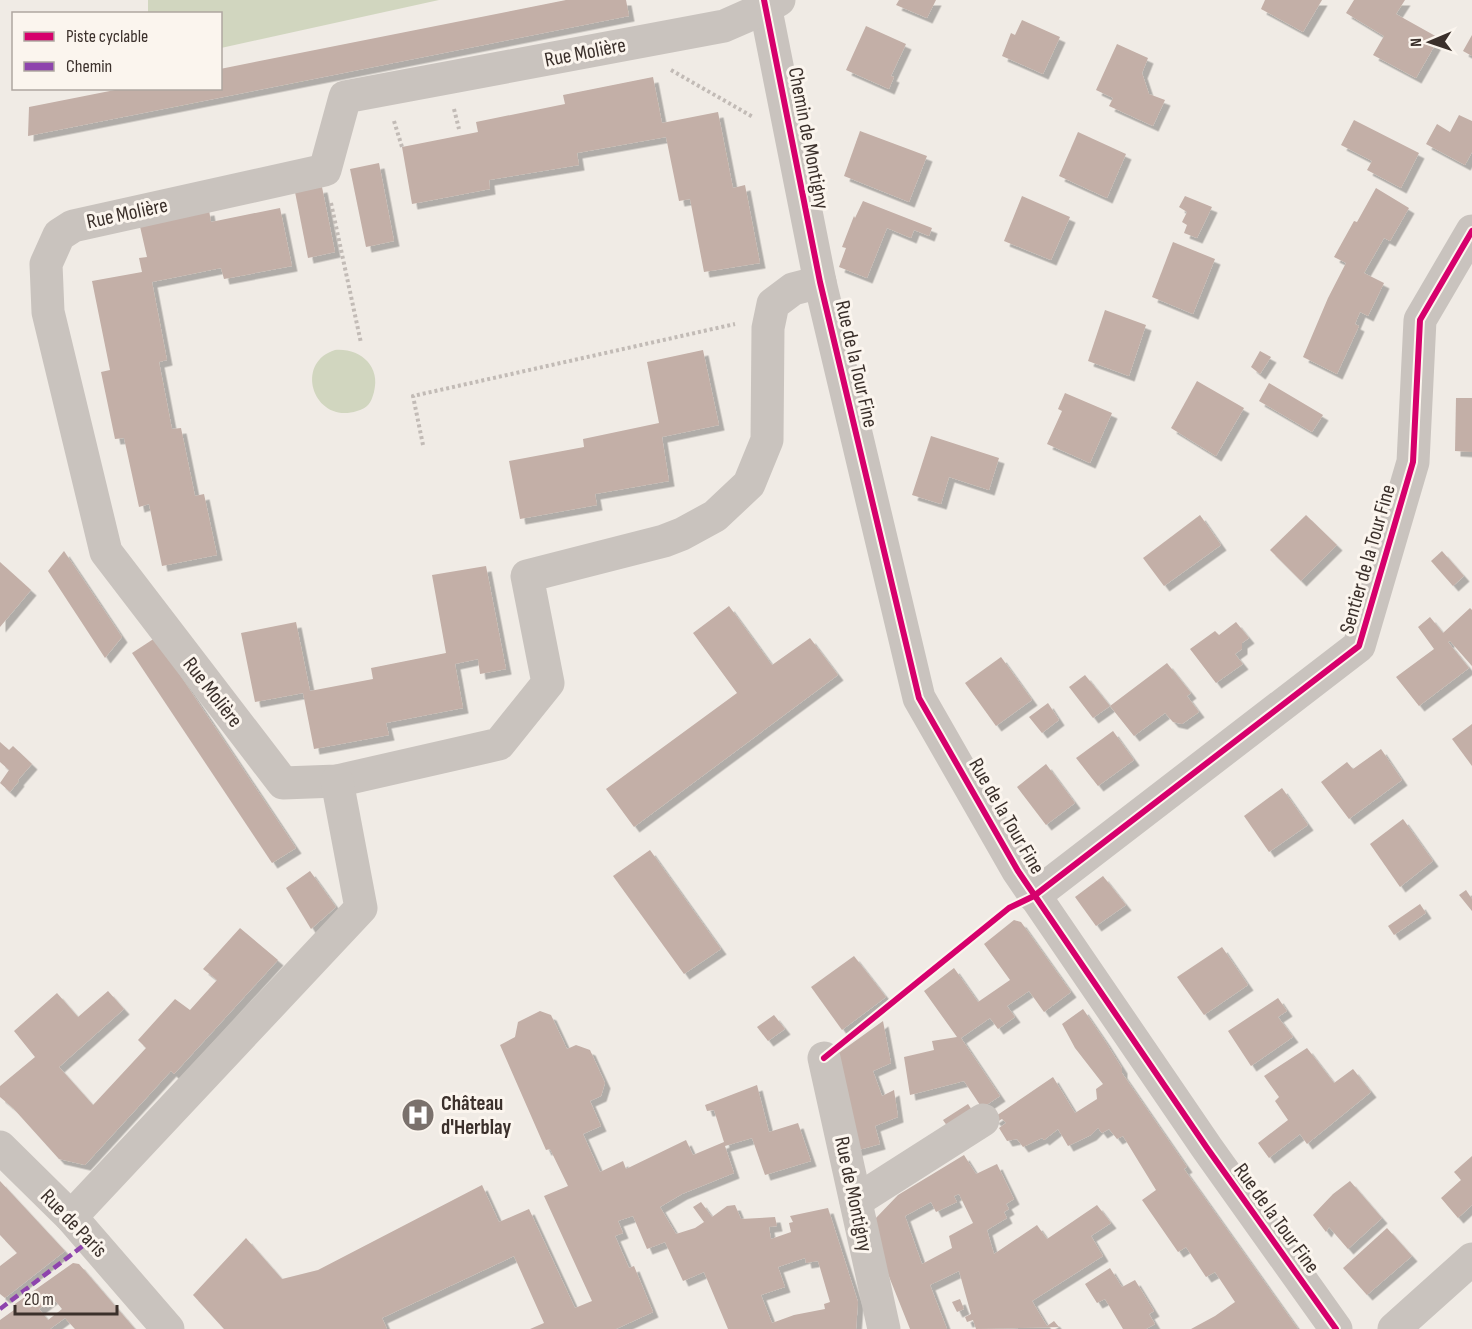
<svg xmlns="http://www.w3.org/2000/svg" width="1472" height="1329" font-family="'Sofia Sans Condensed',sans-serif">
<defs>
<filter id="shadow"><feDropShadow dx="5.5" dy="5.5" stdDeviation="0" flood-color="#0004"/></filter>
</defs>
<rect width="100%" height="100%" fill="#f0ebe5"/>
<g fill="#d1d6bf">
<path d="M148 0H439L221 48 220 14 148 13Z"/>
<path d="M335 350C360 348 381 366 374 392 371 403 368 408 357 411 314 425 293 363 335 350Z"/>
</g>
<g fill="#c3afa7" fill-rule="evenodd" filter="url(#shadow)">
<path d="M566 0H626L629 16 28 136 29 107 125 88H220V69Z"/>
<path d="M899 0H936L927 18 896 5Z"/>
<path d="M1265 0H1322L1303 32 1261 9Z"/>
<path d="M1354 0H1405L1396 14 1439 38 1416 78 1373 55 1384 36 1346 13Z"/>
<path d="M1022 20 1060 37 1043 74 1002 56 1011 33 1015 35Z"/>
<path d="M866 26 906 44 891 76 894 77 889 89 846 70Z"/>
<path d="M1472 35V56L1463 51Z"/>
<path d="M1117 44 1148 58 1142 73 1149 94 1165 100 1153 126 1109 106 1113 98 1096 90Z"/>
<path d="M653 77 662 123 718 112 733 188 745 185 760 263 704 272 690 199 679 201 666 137 577 153 579 165 489 180 490 189 412 204 402 147 478 132 476 122 565 104 563 95Z"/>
<path d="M1459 115 1472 121V152L1465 165 1426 144 1437 124 1450 132Z"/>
<path d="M1354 120 1419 153 1401 188 1367 170 1372 161 1341 145Z"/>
<path d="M860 131 927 156 909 202 844 176Z"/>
<path d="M1078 132 1126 154 1107 198 1059 176Z"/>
<path d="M379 163 394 241 366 247 350 169Z"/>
<path d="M322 187 335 252 308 258 295 192Z"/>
<path d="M1376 188 1409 208 1390 241 1384 238 1364 273 1384 283 1368 316 1360 312 1355 324 1359 326 1337 374 1303 357 1328 298 1346 263 1334 257 1354 221 1357 222Z"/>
<path d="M1022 196 1070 217 1051 260 1004 241Z"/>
<path d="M1185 196 1212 207 1197 238 1184 233 1187 225 1182 222 1187 212 1179 207Z"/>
<path d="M863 201 932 228 929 236 914 230 911 238 887 228 867 278 839 267 846 248 842 247 854 216 855 218Z"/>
<path d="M280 208 292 266 224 279 221 268 152 282 167 360 159 362 172 429 181 428 195 496 204 494 217 555 162 566 149 504 139 507 124 438 115 439 101 372 110 370 92 281 142 272 139 258 147 257 139 222 209 210 211 222Z"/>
<path d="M1173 242 1215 259 1193 314 1152 297Z"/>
<path d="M1105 310 1146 325 1129 376 1088 361Z"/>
<path d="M703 350 719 425 662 437 669 481 595 494 597 505 520 519 509 461 584 447 583 439 659 423 647 362Z"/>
<path d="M1260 351 1271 357 1260 374 1251 367Z"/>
<path d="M1197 381 1244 408 1216 456 1171 428Z"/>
<path d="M1269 383 1323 415 1312 432 1259 401Z"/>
<path d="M1065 393 1112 413 1090 463 1047 444 1062 411 1058 409Z"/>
<path d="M1456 398H1472V452L1455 451Z"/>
<path d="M931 436 999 458 989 490 949 477 941 504 912 495Z"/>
<path d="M1200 515 1221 545 1164 586 1143 558Z"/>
<path d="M1306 515 1337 545 1301 581 1270 550Z"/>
<path d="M64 551 122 637 105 658 48 571Z"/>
<path d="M1442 551 1464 576 1453 586 1431 561Z"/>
<path d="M0 562 31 590 0 627Z"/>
<path d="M486 566 506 669 480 674 478 659 455 664 463 708 386 723 389 735 314 749 303 693 255 702 241 633 296 622 310 691 373 679 371 668 446 653 432 575Z"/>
<path d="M729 606 772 665 810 638 838 675 634 827 606 789 737 693 693 633Z"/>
<path d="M1470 608 1472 610V666L1450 641 1448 642 1469 668 1419 706 1396 677 1434 649 1418 627 1430 617 1443 633Z"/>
<path d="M1236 622 1249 638 1242 643V649L1235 654 1243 664 1216 683 1190 649 1215 631 1219 635Z"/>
<path d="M155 638 296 848 272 863 132 653Z"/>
<path d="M1001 657 1032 700 996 726 965 683Z"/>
<path d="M1167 663 1191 693 1187 696 1199 712 1182 724 1173 722 1165 713 1134 736 1110 706Z"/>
<path d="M1085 675 1110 706 1093 718 1069 687Z"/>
<path d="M1048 703 1059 720 1042 733 1029 717Z"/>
<path d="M1472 724V766L1452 739Z"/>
<path d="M1113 731 1134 760 1098 786 1076 758Z"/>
<path d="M0 742 9 750 13 746 32 764 18 780 19 781 10 792 0 783 9 770 0 762Z"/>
<path d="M1381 749 1402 780 1349 819 1321 782 1347 762 1353 769Z"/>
<path d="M1046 764 1075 803 1046 825 1017 787Z"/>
<path d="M1282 788 1308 825 1269 852 1244 816Z"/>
<path d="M1403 819 1433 861 1400 887 1370 844Z"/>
<path d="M650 850 721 949 684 974 613 876Z"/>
<path d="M310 871 336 907 311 929 286 888Z"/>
<path d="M1103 876 1126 905 1096 926 1075 897Z"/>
<path d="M1466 890 1472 899V911L1459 895Z"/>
<path d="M1420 904 1426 913 1394 935 1388 926Z"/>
<path d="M1014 920 1021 922 1071 992 1044 1012 1029 991 1007 1006 1015 1017 998 1029 990 1018 961 1038 1000 1096 982 1108 964 1081 910 1095 904 1057 934 1050 932 1041 957 1037 924 991 954 968 978 1002 1010 980 984 944Z"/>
<path d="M240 928 278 960 174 1074 171 1071 85 1165 59 1159 13 1108 0 1097V1086L35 1057 14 1031 57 993 78 1017 108 991 124 1009 59 1067 93 1105 146 1048 138 1040 175 999 190 1010 217 980 203 969Z"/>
<path d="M1222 947 1248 985 1204 1015 1177 977Z"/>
<path d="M854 956 886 997 842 1030 811 987Z"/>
<path d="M1278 998 1287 1011 1278 1017 1293 1037 1251 1066 1228 1031Z"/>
<path d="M1083 1009 1105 1041 1122 1068V1073L1187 1167 1184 1169 1298 1329H1191L1215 1316 1235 1302 1215 1272 1206 1277 1186 1247 1178 1252 1142 1200 1156 1190 1123 1136 1117 1139 1109 1129 1102 1133 1098 1128 1091 1135 1068 1146 1058 1129 1044 1140 1042 1138 1023 1147 1017 1139 1007 1141 999 1128 1006 1123 1002 1119 997 1122 993 1118 1053 1077 1075 1113 1097 1099 1096 1089 1103 1084 1075 1048 1062 1024Z"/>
<path d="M540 1011 551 1015 567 1049 576 1045 590 1050 605 1083 601 1096 590 1101 601 1126 583 1134 600 1172 623 1161 626 1169 686 1140 693 1155 724 1142 714 1110 707 1111 705 1105 757 1085 769 1132 798 1123 811 1161 765 1175 752 1138 725 1146 734 1173 682 1194 660 1207 676 1234 695 1228 704 1222 693 1207 701 1202 712 1217 727 1206 735 1205 741 1219 775 1217 777 1226 769 1227 771 1239 791 1232 789 1223 793 1222 790 1216 828 1208 858 1302 856 1329H728L704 1272 683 1281 665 1242 647 1249 633 1216 618 1221 623 1233 615 1236 629 1268 634 1266 653 1312 616 1329H530L544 1323 514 1256 382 1318 387 1329H224L193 1295 246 1238 282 1279 318 1270 482 1185 499 1222 529 1209 575 1308 592 1301 544 1196 568 1186 550 1149 546 1150 500 1045 515 1037 518 1022ZM805 1258 806 1263 818 1261 830 1302 824 1304 825 1309 794 1315 772 1323 761 1295 785 1287 778 1267Z"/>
<path d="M774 1015 785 1029 768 1041 757 1027Z"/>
<path d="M883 1021 891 1063 873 1071 882 1096 894 1090 898 1117 875 1126 880 1144 855 1151 833 1057Z"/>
<path d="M1307 1048 1334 1083 1353 1069 1371 1092 1307 1144 1300 1134 1269 1158 1258 1143 1288 1120 1275 1101 1279 1097 1264 1076Z"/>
<path d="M968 1104 974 1113 950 1130 943 1120Z"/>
<path d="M964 1155 976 1174 997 1164 1014 1199 1006 1204 1009 1209 1004 1212 1007 1218 987 1230 994 1254 1037 1225 1047 1239 1097 1205 1111 1223 1091 1236 1103 1256 1032 1301 1047 1326 1054 1321 1059 1327 976 1329 973 1320 967 1322 965 1317 971 1314 959 1271 930 1285 947 1329H910L888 1274 874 1220 898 1195ZM959 1194 973 1223 949 1236 952 1248 922 1264 905 1216 931 1202 936 1212 957 1202 954 1196Z"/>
<path d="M1472 1156V1205L1458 1218 1441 1198 1461 1180 1454 1172Z"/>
<path d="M0 1181 65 1251 5 1298 0 1294V1266L17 1253 0 1235Z"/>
<path d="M1350 1181 1382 1218 1348 1249 1329 1227 1326 1232 1313 1215 1333 1194Z"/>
<path d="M1387 1228 1412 1256 1367 1295 1343 1268Z"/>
<path d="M73 1263 79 1264 135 1329H75L65 1318 50 1329H0V1320L14 1310 15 1304ZM53 1298 62 1309 48 1320 39 1309Z"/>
<path d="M1110 1268 1122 1287 1135 1280 1154 1311 1149 1314 1155 1324 1146 1329H1123L1105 1299 1097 1303 1085 1284Z"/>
<path d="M960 1299 964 1309 957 1312 952 1302Z"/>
</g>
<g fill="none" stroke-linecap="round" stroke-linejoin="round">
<g stroke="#c2bbb6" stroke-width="4" stroke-dasharray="3 3" stroke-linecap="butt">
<path d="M671 70 753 117"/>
<path d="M454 109 459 129"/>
<path d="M394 121 402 147"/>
<path d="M331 203 361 343"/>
<path d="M423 445 413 396 735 324"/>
</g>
<g stroke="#c9c3be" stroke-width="33">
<path d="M764 0 820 282 919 698 1018 871 1207 1148 1336 1329"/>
<path d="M779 0 765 8 724 26 345 97 325 170 73 226 59 235 46 264 48 312 106 552 283 783 337 781 499 744 548 683 527 576 664 541 682 534 715 516 749 484 767 440 768 328 773 304 793 289 820 282"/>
<path d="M1034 896 1359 646 1413 462 1420 320 1472 231"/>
<path d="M824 1058 884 1329"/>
<path d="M0 1147 71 1217 168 1329"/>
<path d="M856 1201 983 1120"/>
<path d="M71 1217 361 908 337 781"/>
<path d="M1394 1329 1472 1259"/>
</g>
<path stroke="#8e44ad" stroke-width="4.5" stroke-dasharray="9 4.5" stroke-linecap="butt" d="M0 1309 92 1239"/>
<g stroke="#fbf5ee" stroke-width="10">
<g id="cycleway">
<path d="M764 0 820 282 919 698 1018 871 1207 1148 1336 1329"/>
<path d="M824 1058 1009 908 1034 896 1359 646 1413 462 1420 320 1472 231"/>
</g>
</g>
<use href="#cycleway" stroke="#d6006c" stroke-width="6"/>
</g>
<defs>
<g id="hospital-disc" transform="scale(1.725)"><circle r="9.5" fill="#7a716c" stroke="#fbf5ee"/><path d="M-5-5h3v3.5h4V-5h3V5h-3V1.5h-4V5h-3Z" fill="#fff"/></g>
</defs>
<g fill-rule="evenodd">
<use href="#hospital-disc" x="418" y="1115"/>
</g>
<g text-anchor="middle" stroke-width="6" stroke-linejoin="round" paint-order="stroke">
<g font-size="21" fill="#3b302b" stroke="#fbf5ee">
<text transform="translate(585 52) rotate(-11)" y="7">Rue Molière</text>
<text transform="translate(809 138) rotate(79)" y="7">Chemin de Montigny</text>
<text transform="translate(127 213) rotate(-12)" y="7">Rue Molière</text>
<text transform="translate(857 364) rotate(77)" y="7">Rue de la Tour Fine</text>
<text transform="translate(1367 559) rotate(-74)" y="7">Sentier de la Tour Fine</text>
<text transform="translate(213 692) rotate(52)" y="7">Rue Molière</text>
<text transform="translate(1007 816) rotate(60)" y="7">Rue de la Tour Fine</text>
<text transform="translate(854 1194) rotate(78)" y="7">Rue de Montigny</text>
<text transform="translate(1277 1218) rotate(54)" y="7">Rue de la Tour Fine</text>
<text transform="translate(74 1223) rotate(46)" y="7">Rue de Paris</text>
</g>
<g font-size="21" font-weight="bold" fill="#3b302b" stroke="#fbf5ee" text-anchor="start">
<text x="441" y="1110">Château<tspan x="441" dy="24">d'Herblay</tspan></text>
</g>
</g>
<rect x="12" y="12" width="210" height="78" fill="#fbf5ee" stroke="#aea6a0" stroke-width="1.5"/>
<rect x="24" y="32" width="30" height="9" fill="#d6006c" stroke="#aea6a0" stroke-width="1.5"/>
<text x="66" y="42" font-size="18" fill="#3b302b">Piste cyclable</text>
<rect x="24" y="62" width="30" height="9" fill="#8e44ad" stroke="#aea6a0" stroke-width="1.5"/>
<text x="66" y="72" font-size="18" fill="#3b302b">Chemin</text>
<g transform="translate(1430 42) rotate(268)" stroke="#fbf5ee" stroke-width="4.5" paint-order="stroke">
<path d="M0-4.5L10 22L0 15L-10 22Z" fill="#3b302b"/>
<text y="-9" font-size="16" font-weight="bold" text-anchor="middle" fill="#3b302b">N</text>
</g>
<path d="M15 1305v9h102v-9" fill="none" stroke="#3b302b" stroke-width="3"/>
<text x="24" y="1305" font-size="18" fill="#3b302b" stroke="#fbf5ee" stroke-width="4.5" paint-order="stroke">20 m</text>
</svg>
